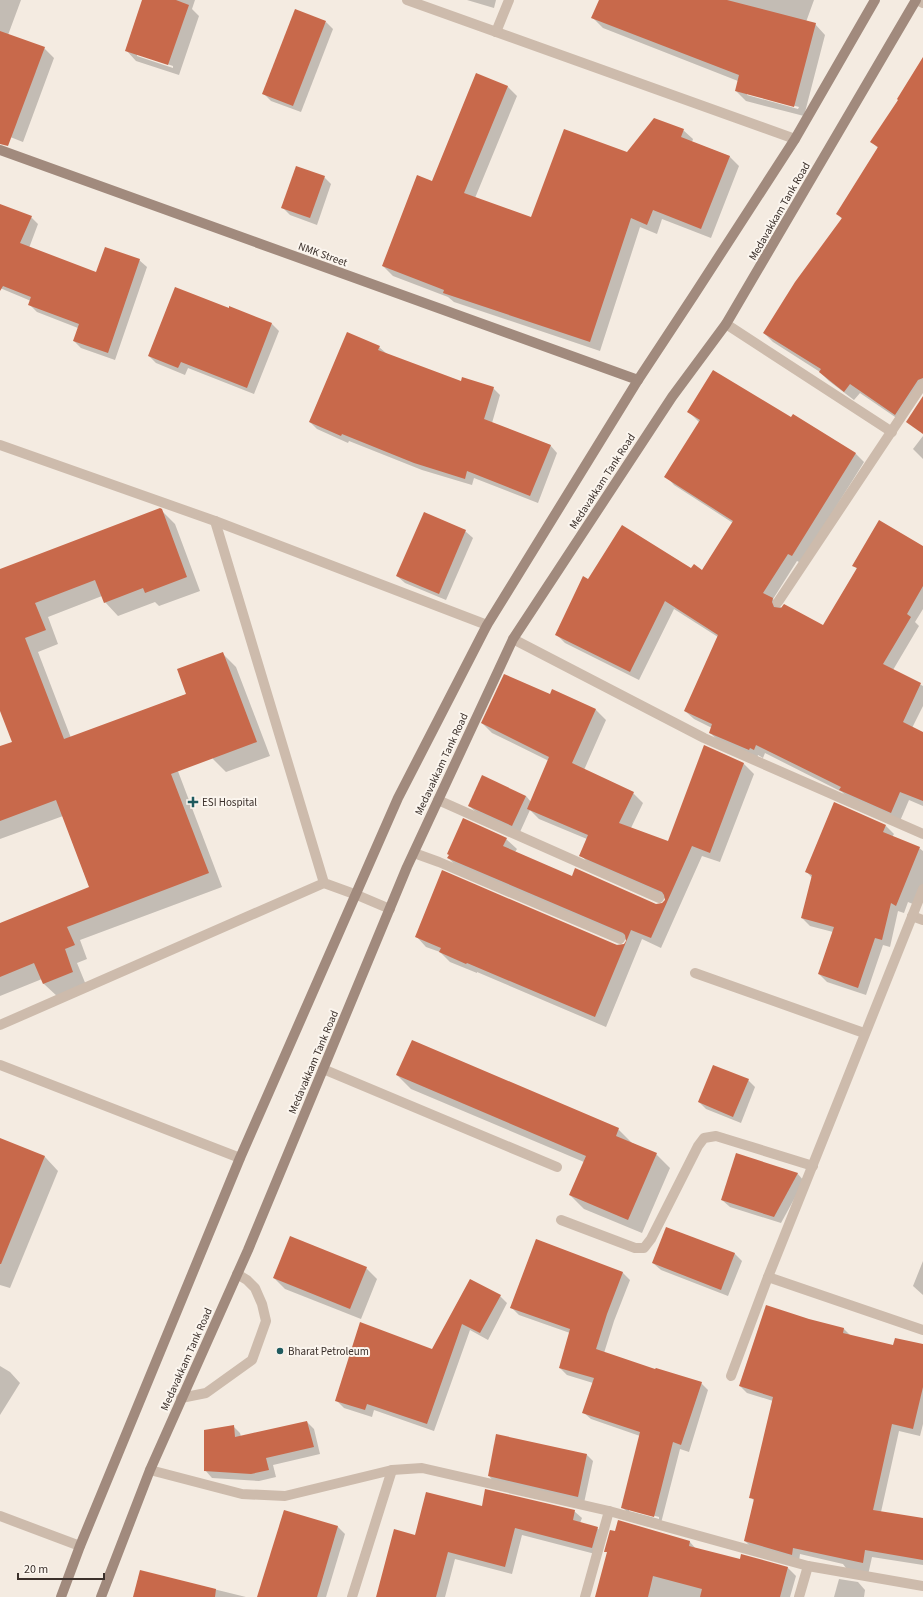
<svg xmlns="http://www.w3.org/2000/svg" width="923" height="1597" font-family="'Source Sans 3',sans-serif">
<rect width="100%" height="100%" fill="#f4ebe1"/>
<g fill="#0003" fill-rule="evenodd">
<path d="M0 0H21L8 35 44 48 54 58 23 142 0 133Z"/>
<path d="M143 0H195L192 9 199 16 179 75 136 61 126 50ZM137 54 173 66V68L137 56Z"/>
<path d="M467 0H496L494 8Z"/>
<path d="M600 0H814L806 22 815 24 825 35 804 116 746 101 736 91 738 81 603 28 593 18ZM747 93 799 107 798 109 747 95Z"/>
<path d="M326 22 333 29 301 112 271 101 264 94Z"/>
<path d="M923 59V381L898 419 860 393 854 400 829 381 820 372 773 342 764 333 842 219 838 214 878 148 872 142 899 100Z"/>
<path d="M507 86 517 96 475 198 532 218 683 130 693 139 692 142 729 156 739 166 711 238 662 219 657 234 640 227 600 351 454 302 448 297 393 276 383 266 433 182Z"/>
<path d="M324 177 331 184 317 225 290 215 283 208Z"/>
<path d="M0 206 31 217 38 224 29 248 97 274 139 260 147 267 115 360 81 348 74 341 78 328 37 312 30 305 31 301 0 288Z"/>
<path d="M272 324 279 331 254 394 188 368 185 375 156 363 149 356Z"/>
<path d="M379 347 387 354 461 383 493 388 500 395 492 423 550 445 557 453 538 503 474 478 472 485 422 470 349 441 348 443 317 429 310 422Z"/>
<path d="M689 412 791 419 856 454 864 462 801 563 797 561 773 599 782 608 823 627 857 569 854 565 923 547V609L915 622 919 626 893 670 923 686V706L912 728 923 733V806L909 800 900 821 849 799 842 792 765 753 763 758 758 755 757 758 719 741 710 733 712 728 694 719 685 711 718 637 674 609 639 680 565 643 556 634 588 580 691 570 702 571 733 523 674 485 666 476 700 423Z"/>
<path d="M923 436V459L913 449Z"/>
<path d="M161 510 175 524 200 591 159 606 155 602 118 616 105 602 102 596 48 617 58 644 38 652 71 738 187 694 222 653 236 667 270 756 226 772 213 759 210 753 176 766 222 887 80 940 87 959 77 963 86 985 58 997 44 984 42 979 0 996V924L90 888 63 816 0 839V747L13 742 0 709V571Z"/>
<path d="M465 531 473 538 446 600 405 583 397 576Z"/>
<path d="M551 696 596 710 606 720 584 770 633 793 643 803 631 828 668 842 743 763 754 774 720 862 702 856 661 948 642 939 606 1027 477 972V973L450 962 440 952 426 947 416 936 624 945 627 940 459 868 448 858 506 839 517 849 515 852 572 877 656 905 663 904 666 899 591 866 581 855 587 839 539 819 530 810 520 832 477 813 469 806 526 796 531 802 549 761 492 733 482 723Z"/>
<path d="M886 826 894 834 892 837 919 848 923 851V899L920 907 908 902 904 913 898 911 890 947 883 945 866 995 827 982 819 974 833 932 810 926 802 918 812 878 807 872Z"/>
<path d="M397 1075 618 1129 632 1143 656 1154 670 1168 642 1233 584 1209 570 1195 584 1162 411 1089Z"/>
<path d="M748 1080 755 1087 741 1123 706 1109 699 1102Z"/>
<path d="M0 1139 45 1157 58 1171 10 1288 0 1285Z"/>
<path d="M797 1173 804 1181 781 1223 730 1207 722 1200Z"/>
<path d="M667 1228 735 1254 742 1261 728 1296 661 1270 653 1263Z"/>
<path d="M537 1240 623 1273 630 1280 614 1321 604 1353 656 1371 701 1383 708 1390 689 1452 680 1449 661 1523 629 1514 622 1507 640 1436 591 1419 583 1412 593 1383 567 1375 560 1368 570 1333 519 1315 512 1308ZM629 1509 659 1517V1519L629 1511Z"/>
<path d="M923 1261V1295L913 1286Z"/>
<path d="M366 1268 377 1279 361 1319 285 1289 274 1278Z"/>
<path d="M471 1280 500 1296 507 1303 488 1340 470 1330 434 1431 374 1410 372 1417 344 1408 336 1400 433 1350Z"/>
<path d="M809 1320 844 1329 851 1336 894 1346 923 1345V1424L920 1436 899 1431 881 1512 923 1519V1565L872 1557 868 1575 849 1572 843 1564 800 1554 799 1561 752 1548 745 1541 754 1501 751 1497 773 1401 747 1393 740 1386Z"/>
<path d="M0 1366 10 1372 20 1383 0 1415Z"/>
<path d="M307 1422 314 1429 320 1454 273 1465 276 1477 259 1481 212 1478 205 1470 233 1426 240 1433 241 1437Z"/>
<path d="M587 1455 593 1461 584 1503 495 1483 489 1476Z"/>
<path d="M483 1507 574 1511 582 1518 580 1523 597 1528 605 1535 599 1555 522 1535 512 1574 455 1559 445 1597H377L416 1536Z"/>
<path d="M284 1511 338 1527 345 1534 326 1597H259Z"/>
<path d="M618 1521 690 1542 696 1549 740 1560 742 1555 788 1568 796 1576 790 1597H596L608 1554 606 1551 616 1532Z"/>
<path d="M140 1571 246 1597H134Z"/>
<path d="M839 1579 858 1582 865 1590 864 1597H834Z"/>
</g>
<g fill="#c8694b">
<path d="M142 0H176L189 5 168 65 125 51Z"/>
<path d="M599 0H727L816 23 794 107 735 91 739 75 591 18Z"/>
<path d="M295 9 326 21 293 106 262 94Z"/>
<path d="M0 31 45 47 8 146 0 144Z"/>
<path d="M923 57V378L918 380 895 415 850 384 844 392 819 372 821 369 763 333 795 282 842 218 836 214 878 147 870 142 898 100 897 99Z"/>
<path d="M476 73 508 86 464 193 531 217 564 129 627 152 654 118 684 129 681 137 730 156 701 229 653 210 647 225 631 218 590 342 443 293 444 290 382 266 417 175 432 181Z"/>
<path d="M296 166 325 176 310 218 281 208Z"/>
<path d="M0 204 32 216 20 243 96 272 105 247 140 259 108 353 73 341 79 324 28 305 31 297 3 286 0 291Z"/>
<path d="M175 287 229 308V306L272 323 247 388 181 362 178 368 148 356Z"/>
<path d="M347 332 380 346 378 350 461 381 462 377 494 387 484 419 551 445 530 496 467 471 465 479 414 463 342 434 341 436 309 422Z"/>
<path d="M713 370 791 417 793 414 856 453 792 556 788 554 763 593 773 598 772 602 774 607 781 608 784 604 823 625 857 568 852 566 879 520 923 546V586L907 614 911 617 883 664 921 683 903 722 923 732V801L900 792 891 813 839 790 841 787 756 745 754 750 750 748 749 750 709 733 712 724 684 711 718 635 665 601 630 672 555 635 583 576 588 579 622 525 691 568 694 564 702 570 733 521 664 477 700 420 687 412Z"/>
<path d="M923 396V434L906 422Z"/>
<path d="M160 508 162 509 187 577 145 593 143 588 104 603 95 580 35 603 46 630 25 638 64 739 186 694 177 669 223 652 257 742 171 774 209 873 67 927 75 945 65 949 73 972 43 984 34 963 0 977V923L89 887 56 800 0 821V746L12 742 0 711V569Z"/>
<path d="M424 512 466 530 439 594 396 576Z"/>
<path d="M504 674 550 694 552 689 596 709 572 763 634 792 619 823 668 841 704 745 744 763 710 853 692 846 651 938 631 930 595 1017 467 963 466 964 439 952 441 948 415 937 442 870 617 945 624 944 626 941 625 935 623 933 447 858 449 855 447 854 463 818 507 838 503 846 572 876 575 868 656 904 662 903 665 900 664 895 662 892 579 856 588 835 527 809 549 757 481 723Z"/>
<path d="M482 775 526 796 512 826 468 806Z"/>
<path d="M834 802 886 825 883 832 920 847 896 906 891 903 882 940 875 938 858 988 818 974 834 927 801 918 812 875 805 872Z"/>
<path d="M412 1040 619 1128 616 1136 657 1153 628 1220 569 1195 586 1156 396 1075Z"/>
<path d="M713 1065 749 1079 733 1117 698 1102Z"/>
<path d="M0 1138 45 1156 1 1264H0Z"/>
<path d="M736 1153 798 1173 774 1217 721 1200Z"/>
<path d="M666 1227 735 1253 721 1290 652 1263Z"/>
<path d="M290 1236 367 1267 350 1309 273 1278Z"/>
<path d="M536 1239 623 1272 607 1314 596 1349 655 1369 656 1368 702 1382 681 1445 673 1442 654 1517 621 1508 640 1432 582 1413 594 1378 559 1368 570 1329 510 1308Z"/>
<path d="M470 1279 501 1295 480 1333 462 1324 427 1424 367 1404 365 1410 335 1401 360 1322 432 1349Z"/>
<path d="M766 1305 809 1319 844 1328 843 1333 893 1345 895 1338 923 1344V1387L913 1429 892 1424 873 1510 923 1518V1560L865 1550 863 1563 793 1548 792 1555 744 1541 754 1499 749 1498 773 1397 739 1386Z"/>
<path d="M307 1421 314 1447 266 1458 269 1470 251 1474 204 1471V1430L234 1425 235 1437Z"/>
<path d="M496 1434 587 1454 578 1497 488 1476Z"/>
<path d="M485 1489 575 1510 573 1520 598 1527 592 1548 515 1528 505 1567 448 1552 436 1597H376L394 1529 415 1535 426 1492 482 1506Z"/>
<path d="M284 1510 338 1526 317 1597H257Z"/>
<path d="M618 1520 690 1541 689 1546 740 1559 741 1554 788 1567 780 1597H700L702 1589 653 1576 648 1597H595L607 1552H604L610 1530 615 1531Z"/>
<path d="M140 1570 216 1589 215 1597H133Z"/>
</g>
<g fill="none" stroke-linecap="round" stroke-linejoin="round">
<g stroke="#cdbbac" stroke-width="10">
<path d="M0 445 215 521 487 625"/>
<path d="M215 521 324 883 357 895 390 909"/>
<path d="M0 1025 324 883"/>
<path d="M0 1065 240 1158"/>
<path d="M181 1398 206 1393 252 1360 266 1321 262 1304 255 1288 247 1280 237 1274"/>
</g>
<g stroke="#cdbbac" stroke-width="10">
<path d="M407 0 795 139"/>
<path d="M917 0 923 3"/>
<path d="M496 32 509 0"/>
<path d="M726 324 892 432"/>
<path d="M778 602 923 384"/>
<path d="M513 639 704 738 923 834"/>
<path d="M438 800 659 898"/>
<path d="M414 853 439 862 620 939"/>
<path d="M912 916 923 920"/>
<path d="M695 973 864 1033"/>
<path d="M323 1069 557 1167"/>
<path d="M561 1220 635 1248H644L651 1239 698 1146 704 1138 716 1136 813 1166"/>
<path d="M768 1277 923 1330"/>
<path d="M731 1376 768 1277 923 889"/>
<path d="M150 1470 242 1494 285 1496 392 1470 422 1468 609 1511 808 1566 923 1586"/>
<path d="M0 1516 80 1546"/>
<path d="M352 1597 392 1470"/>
<path d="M585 1597 609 1511"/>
<path d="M799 1597 808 1566"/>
</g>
<g stroke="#a18a7d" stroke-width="10">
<path d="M0 150 638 380"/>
<path d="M61 1597 80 1546 240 1158 398 798 487 625 638 380 694 295 795 139 875 0"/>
<path d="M101 1597 150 1470 248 1250 407 867 513 639 672 397 726 324 916 0"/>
</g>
</g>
<g fill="#1f5a5e" stroke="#fbf5ee" stroke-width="1.5">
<path d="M191 796h4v4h4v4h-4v4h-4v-4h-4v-4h4z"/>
<circle cx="280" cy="1351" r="4"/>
</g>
<g text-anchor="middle" stroke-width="4" stroke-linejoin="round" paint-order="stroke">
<g font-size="11" fill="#3b302b" stroke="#fbf5ee">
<text transform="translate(779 211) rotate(-60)" y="4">Medavakkam Tank Road</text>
<text transform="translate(323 254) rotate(20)" y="4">NMK Street</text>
<text transform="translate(602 481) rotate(-57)" y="4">Medavakkam Tank Road</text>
<text transform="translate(441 764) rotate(-65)" y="4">Medavakkam Tank Road</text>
<text transform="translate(313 1062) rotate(-67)" y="4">Medavakkam Tank Road</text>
<text transform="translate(186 1359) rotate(-66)" y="4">Medavakkam Tank Road</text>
</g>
<g font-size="11" fill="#3b302b" stroke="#fbf5ee" text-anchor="start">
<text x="202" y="806">ESI Hospital</text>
<text x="288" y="1355">Bharat Petroleum</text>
</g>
</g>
<path d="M18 1573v6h86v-6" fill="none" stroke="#3b302b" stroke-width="2"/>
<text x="24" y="1573" font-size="12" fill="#3b302b" stroke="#fbf5ee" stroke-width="3" paint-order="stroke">20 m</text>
</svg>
